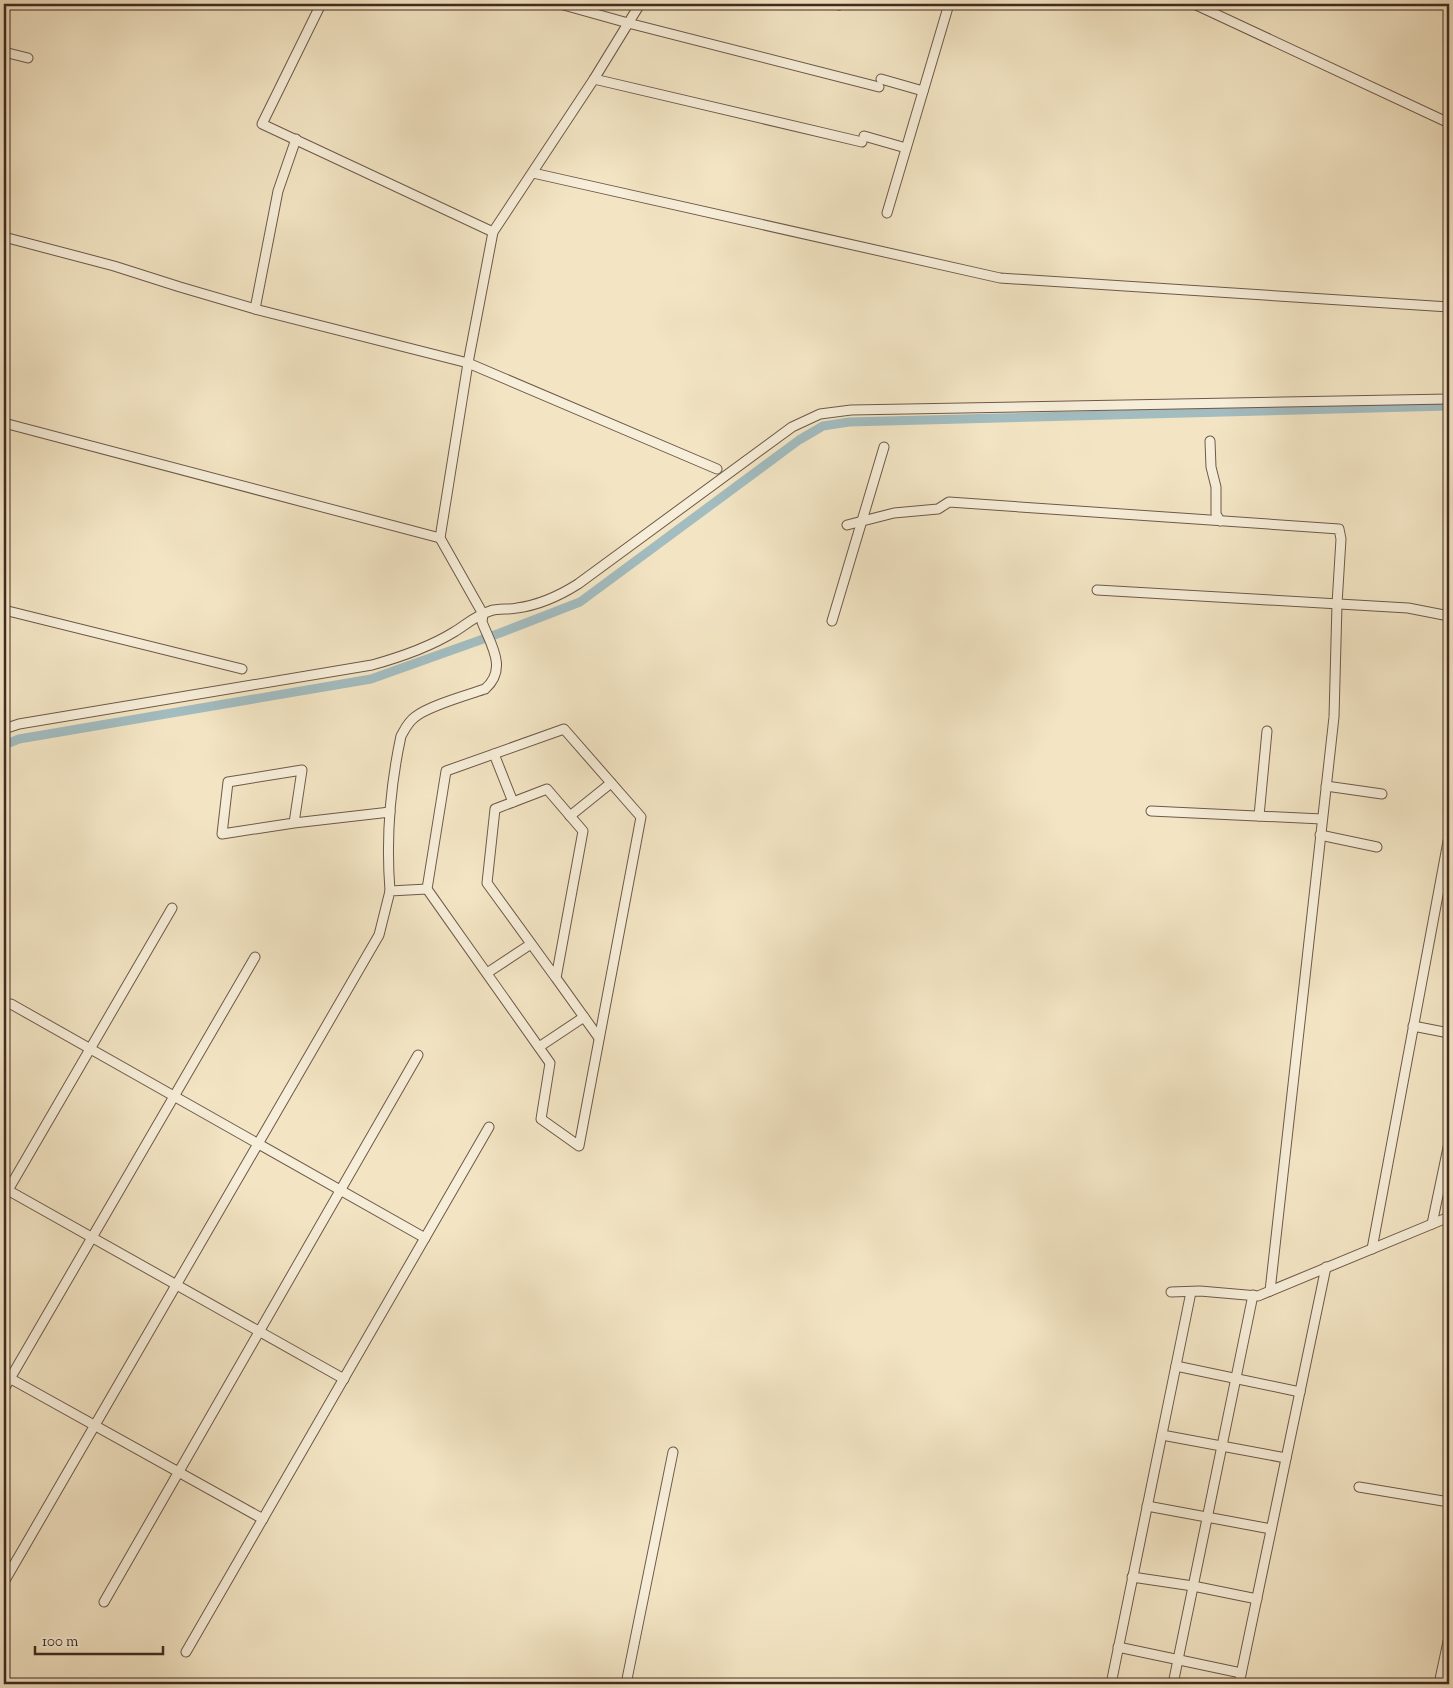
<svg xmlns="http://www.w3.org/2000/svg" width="1453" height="1688" font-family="'Sorts Mill Goudy',serif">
<rect width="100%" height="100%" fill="#f3e5c4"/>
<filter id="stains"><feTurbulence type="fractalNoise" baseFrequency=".004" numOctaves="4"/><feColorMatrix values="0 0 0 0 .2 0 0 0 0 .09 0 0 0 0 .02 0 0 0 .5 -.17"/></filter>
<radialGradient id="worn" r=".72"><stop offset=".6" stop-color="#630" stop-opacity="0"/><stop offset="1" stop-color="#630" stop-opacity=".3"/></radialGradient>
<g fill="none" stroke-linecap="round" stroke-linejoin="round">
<path stroke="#a2bcc0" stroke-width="9" d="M4 745 19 739 371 679 500 633 580 602 799 440 823 426 849 422 1449 406"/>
<g stroke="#6e5949" stroke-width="11">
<g id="street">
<path d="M321 4 262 124 493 232"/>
<path d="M560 4 628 23 879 87"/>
<path d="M836 4 839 5"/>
<path d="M1194 4 1449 123"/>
<path d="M4 52 28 58"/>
<path d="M594 79 862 142"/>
<path d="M881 79 923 91"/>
<path d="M864 136 906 148"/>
<path d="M533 173 1000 278 1449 307"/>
<path d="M887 213 949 4"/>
<path d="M4 237 114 266 180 287 255 309 468 363 717 469"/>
<path d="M255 309 278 191 296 139"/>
<path d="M4 423 440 538"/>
<path d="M1210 441 1211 467 1216 487V514L1220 521"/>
<path d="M847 525 894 513 938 509 949 502 1339 529 1341 539 1337 604 1334 717 1270 1291"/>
<path d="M1097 590 1408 608 1449 616"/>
<path d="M4 610 242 669"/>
<path d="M832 621 884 447"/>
<path d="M4 729 19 724 372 665C401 657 428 648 454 632 467 624 475 616 490 611 498 608 509 610 517 608 540 605 559 596 578 584L792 427 820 414 851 410 1449 399"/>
<path d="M564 729 641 817 579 1146 541 1119 550 1063 427 889 446 771Z"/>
<path d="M494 754 513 802"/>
<path d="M1326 786 1382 794"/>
<path d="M1151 811 1322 819"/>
<path d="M570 816 611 783"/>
<path d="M1259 816 1267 731"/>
<path d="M294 823 302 770 228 782 222 834 294 823 390 812"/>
<path d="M1320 835 1377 847"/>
<path d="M390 891C386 840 390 787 401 736 405 729 408 722 415 717 428 706 467 695 485 689 508 669 491 645 482 622L483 614 440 538 468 363 493 232 594 79 640 4"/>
<path d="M487 973 531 944"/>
<path d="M556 978 487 883 495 809 547 789 583 831 556 978 599 1038"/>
<path d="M11 1004 425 1238"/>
<path d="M1413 1026 1449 1033"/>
<path d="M539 1047 584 1017"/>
<path d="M4 1188 344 1379"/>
<path d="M4 1197 172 908"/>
<path d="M1432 1224 1449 1143"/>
<path d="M1372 1249 1449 836"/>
<path d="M1171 1292 1200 1291 1258 1296 1449 1217"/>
<path d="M1176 1366 1300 1392"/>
<path d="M4 1375 263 1519"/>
<path d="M4 1389 255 957"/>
<path d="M1162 1435 1286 1458"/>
<path d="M1359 1487 1449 1502"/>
<path d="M1147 1506 1271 1529"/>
<path d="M1132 1577 1193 1586 1257 1599"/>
<path d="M4 1582 379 935 390 891 427 889"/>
<path d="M104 1602 418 1055"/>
<path d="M1118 1647 1241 1673"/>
<path d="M186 1652 489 1127"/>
<path d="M626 1684 673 1452"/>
<path d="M1111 1684 1191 1292"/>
<path d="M1173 1684 1253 1295"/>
<path d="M1239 1684 1326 1267"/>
<path d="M1439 1684 1449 1637"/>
</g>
</g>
<use href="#street" stroke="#f7eed9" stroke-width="9"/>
</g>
<rect width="1453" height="1688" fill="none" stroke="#f3e5c4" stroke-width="20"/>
<rect x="5" y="5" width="1443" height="1678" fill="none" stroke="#412a20" stroke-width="2.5"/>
<rect x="10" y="10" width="1433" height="1668" fill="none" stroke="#412a20"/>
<path d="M35 1646v8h128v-8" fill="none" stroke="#412a20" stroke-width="2.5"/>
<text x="42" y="1646" font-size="15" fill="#412a20" stroke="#f7eed9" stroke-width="4" paint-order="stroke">100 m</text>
<rect width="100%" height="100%" filter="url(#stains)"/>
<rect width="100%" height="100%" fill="url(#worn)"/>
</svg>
